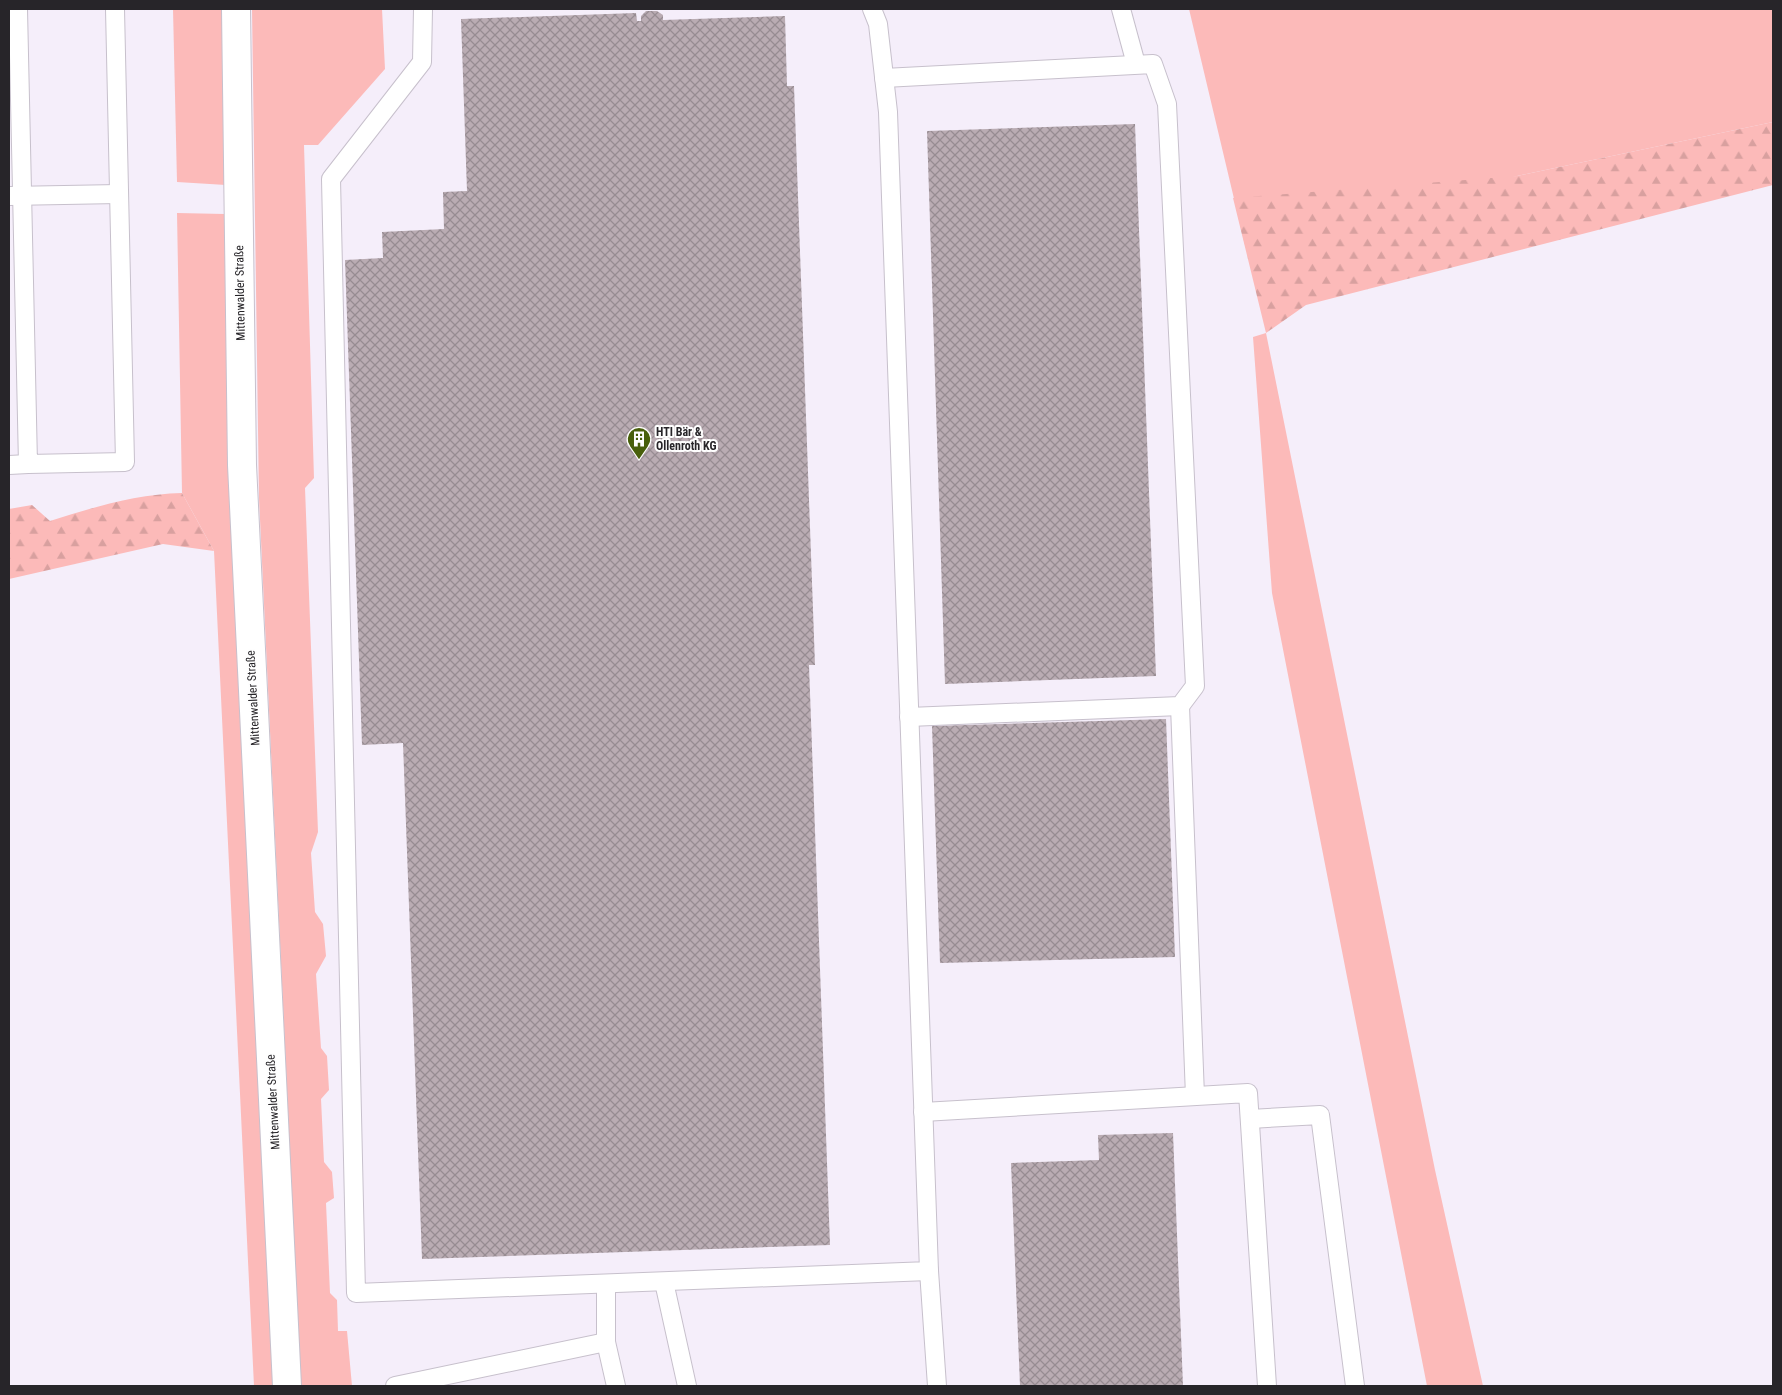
<svg xmlns="http://www.w3.org/2000/svg" width="1782" height="1395" font-family="'Roboto Condensed',sans-serif">
<defs>
<pattern id="forest-firs" width="22" height="20" patternUnits="userSpaceOnUse" patternTransform="scale(1.25)"><rect width="22" height="20" fill="#fcbab9"/><path d="M5 1l3.5 6h-7zM16 11l3.5 6h-7z" fill="#d8a09f"/></pattern>
<pattern id="building-cross-hatch" width="8" height="8" patternUnits="userSpaceOnUse" patternTransform="scale(1.25)"><rect width="8" height="8" fill="#baacb3"/><path d="M0 0l8 8M0 8l8-8" fill="none" stroke="#978c92"/></pattern>
</defs>
<rect width="100%" height="100%" fill="#f5eefa"/>
<g fill="#fcbab9">
<path d="M173 9H223L226 185 177 182Z"/>
<path d="M252 9H382L385 69 318 145H304L314 478 305 488 318 832 311 853 315 912 323 924 326 956 316 974 321 1048 327 1056 329 1090 321 1099 324 1162 332 1172 334 1198 326 1203 330 1293 337 1300 338 1331H347L352 1386H301L259 498Z"/>
<path d="M1189 9H1773V122L1517 176 1245 245Z"/>
<path d="M177 213 225 214 233 554 274 1386H254L214 551 182 493Z"/>
<path d="M1266 333 1435 1170 1483 1386H1427L1272 593 1253 337Z"/>
</g>
<g fill="url(#forest-firs)">
<path d="M1773 122V185L1306 305 1266 333 1233 198 1517 176Z"/>
<path d="M182 493 214 551 163 544 9 579V509L32 505 50 521C94 507 137 494 182 493Z"/>
</g>
<g fill="url(#building-cross-hatch)">
<path d="M646 11H657L663 15V20L785 16 787 86H794L815 665H809L830 1245 422 1259 403 743 362 745 345 260 383 258 382 232 444 229 443 192 467 191 461 19 636 13 637 21H641V16Z"/>
<path d="M1135 124 1156 676 945 684 927 131Z"/>
<path d="M1166 719 1175 957 940 963 932 726Z"/>
<path d="M1173 1133 1183 1386H1020L1011 1163 1099 1160 1098 1135Z"/>
</g>
<g fill="none" stroke-linecap="round" stroke-linejoin="round">
<g stroke="#c7c0cc" stroke-width="20">
<g id="lane">
<path d="M18 9 28 464 125 462 115 9"/>
<path d="M423 9 422 62 331 179 356 1293 929 1271 888 112 878 24 872 9"/>
<path d="M1121 9 1136 64"/>
<path d="M884 78 1153 64 1167 104 1195 686 1180 706 909 717"/>
<path d="M9 196 119 194"/>
<path d="M9 465 28 464"/>
<path d="M1180 706 1195 1096"/>
<path d="M923 1112 1248 1093 1267 1386"/>
<path d="M1250 1119 1320 1115 1355 1386"/>
<path d="M929 1271 937 1386"/>
<path d="M664 1282 687 1386"/>
<path d="M606 1284V1342L616 1386"/>
<path d="M395 1386 606 1342"/>
</g>
</g>
<g stroke="#c7c0cc" stroke-width="30">
<path id="secondary" d="M236 9 242 465 287 1386"/>
</g>
<use href="#lane" stroke="#fff" stroke-width="18"/>
<use href="#secondary" stroke="#fff" stroke-width="28"/>
</g>
<defs>
<g id="building-pin" transform="scale(1.25)"><path d="M0 17L-7.5 6A9.5 9.5 0 1 1 7.5 6Z" fill="#485f0b" stroke="#fefefe"/><path d="M-4-6H4V6H1V3H-1V6H-4ZM-2.5-4.3h1.7v1.8h-1.7ZM.8-4.3h1.7v1.8H.8ZM-2.5-1h1.7V.8h-1.7ZM.8-1h1.7V.8H.8Z" fill="#fff"/></g>
</defs>
<g fill-rule="evenodd">
<use href="#building-pin" x="639" y="439"/>
</g>
<g text-anchor="middle" stroke-width="4" stroke-linejoin="round" paint-order="stroke">
<g font-size="12" fill="#272529" stroke="#fefefe">
<text transform="translate(240 293) rotate(-91)" y="4">Mittenwalder Straße</text>
<text transform="translate(253 698) rotate(-93)" y="4">Mittenwalder Straße</text>
<text transform="translate(273 1102) rotate(-93)" y="4">Mittenwalder Straße</text>
</g>
<g font-size="12" font-weight="bold" fill="#272529" stroke="#fefefe" text-anchor="start">
<text x="656" y="436">HTI Bär &amp;<tspan x="656" dy="14">Ollenroth KG</tspan></text>
</g>
</g>
<rect width="1782" height="1395" fill="none" stroke="#272529" stroke-width="20"/>
</svg>
